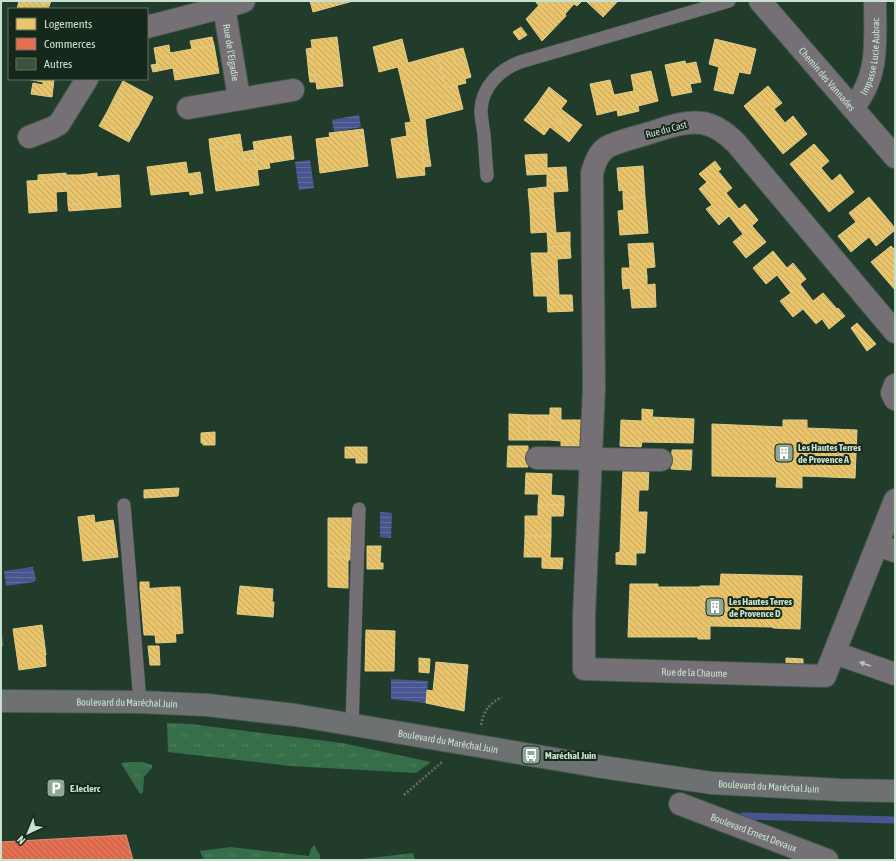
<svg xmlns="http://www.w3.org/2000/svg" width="896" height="861" font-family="'Asap Condensed',sans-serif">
<defs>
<pattern id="grass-tufts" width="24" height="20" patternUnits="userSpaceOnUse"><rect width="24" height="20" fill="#356e48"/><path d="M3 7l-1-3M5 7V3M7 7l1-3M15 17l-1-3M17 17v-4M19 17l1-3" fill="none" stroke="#518261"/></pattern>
<pattern id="water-rules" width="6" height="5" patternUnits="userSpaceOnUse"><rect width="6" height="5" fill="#475690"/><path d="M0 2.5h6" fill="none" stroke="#606e9f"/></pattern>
<pattern id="homes-back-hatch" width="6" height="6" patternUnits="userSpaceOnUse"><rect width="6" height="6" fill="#e9c46a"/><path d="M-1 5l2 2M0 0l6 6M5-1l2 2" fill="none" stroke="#bea45f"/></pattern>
<pattern id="shops-back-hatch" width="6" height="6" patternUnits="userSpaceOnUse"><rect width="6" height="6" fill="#e76f51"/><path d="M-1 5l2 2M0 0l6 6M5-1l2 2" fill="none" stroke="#b4624b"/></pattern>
<pattern id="building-back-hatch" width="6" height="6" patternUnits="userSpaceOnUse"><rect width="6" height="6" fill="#3d513d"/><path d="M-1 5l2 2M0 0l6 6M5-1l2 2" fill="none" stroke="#586a58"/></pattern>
</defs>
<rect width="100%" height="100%" fill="#223c2c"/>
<g fill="url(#grass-tufts)">
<path d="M167 723 190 724 342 743 431 762 416 773 290 766 168 752Z"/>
<path d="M129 762H142L152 765V768L144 777 143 792 140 794 121 763Z"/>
<path d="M314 845 320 855V860H204L200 851 231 847 309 856 311 849Z"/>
<path d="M413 853 415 860H354Z"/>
</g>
<g fill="url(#water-rules)">
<path d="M359 115 361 127 334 132 332 120Z"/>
<path d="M310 160 314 188 299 190 295 162Z"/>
<path d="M380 512 392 513 391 538 380 537Z"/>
<path d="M33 567 36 580 34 582 6 586 4 571Z"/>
<path d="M391 679 428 681 426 703 391 699Z"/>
</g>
<g fill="url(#homes-back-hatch)" stroke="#dfcd88">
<path d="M19 1H45L43 9H17Z"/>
<path d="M45 1H51L48 9H43Z"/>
<path d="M310 1H353L313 12Z"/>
<path d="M535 1H543L539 6Z"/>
<path d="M543 1H582L577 6 574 4 565 14 566 16 542 41 526 19Z"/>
<path d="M586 1H618L603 17Z"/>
<path d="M521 27 527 35 519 40 513 32Z"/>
<path d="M212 37 214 45 192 49 190 41Z"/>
<path d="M337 37 343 86 317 89 315 75 309 76 307 55 313 54 311 40Z"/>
<path d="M402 39 408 63 437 55 446 88 457 85 463 109 425 119 428 147H422L425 175 397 178 391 139 407 136 405 123 411 122 398 67 379 72 373 47Z"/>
<path d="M715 39 756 49 750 74 739 72 733 94 714 90 719 67 709 64Z"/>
<path d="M169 45 170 53 214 45 219 73 175 80 173 68 158 71 154 48Z"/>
<path d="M312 48 313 54 307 55 306 49Z"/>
<path d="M463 48 467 62 456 65 452 51Z"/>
<path d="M452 51 456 65 467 62 471 77 465 79 466 83 446 88 437 55Z"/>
<path d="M685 61 686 64 696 62 701 82 690 84 692 92 672 96 665 65Z"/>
<path d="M157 64 158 71 153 72 151 65Z"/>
<path d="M651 71 658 101 638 106 639 111 618 116 617 110 597 115 590 84 610 80 614 95 634 91 631 75Z"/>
<path d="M315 75 316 82H310L309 76Z"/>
<path d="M26 79H54L52 97 31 94 33 83 43 85V82Z"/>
<path d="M123 81 153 97 138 126 134 124 131 131 134 132 129 142 99 126 107 112 112 115 123 95 117 92Z"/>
<path d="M768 86 782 103 774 109 785 123 793 116 807 134 783 154 744 106Z"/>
<path d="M549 87 567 101 561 109 582 125 575 134 537 104Z"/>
<path d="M117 92 123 95 112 115 107 112Z"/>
<path d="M537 104 575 134 569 142 550 127 544 135 524 120Z"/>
<path d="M134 124 138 126 134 132 131 131Z"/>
<path d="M363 129 364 136 356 137 355 130Z"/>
<path d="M355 130 356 137 364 136 368 166 320 173 316 139 330 137 329 133Z"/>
<path d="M240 134 241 141 226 143V147L210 149 209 139Z"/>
<path d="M291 136 294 159 269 163 270 168 257 170 254 148 266 146 265 140Z"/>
<path d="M265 140 266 146 254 148 253 142Z"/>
<path d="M241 141 244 160 256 159 259 185 216 191 210 149 226 147V143Z"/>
<path d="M814 144 829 161 821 168 832 181 840 174 854 192 829 212 790 164Z"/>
<path d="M422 147H428L431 166 424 167Z"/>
<path d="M254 150 256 159 244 160 243 152Z"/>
<path d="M547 154V168L566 167 567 180 547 181V174L527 175 525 155Z"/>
<path d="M715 161 721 169 718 171 732 188 726 193 739 209 745 204 758 220 752 226 766 242 746 258 733 242 743 234 729 216 719 225 706 209 712 205 699 189 707 182 699 174Z"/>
<path d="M186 162 188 174 200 172 203 193 190 195 189 191 151 195 147 167Z"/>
<path d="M643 166 645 197 623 198V190L619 191 617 168Z"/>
<path d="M66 173 68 191 56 192 57 211 29 213 27 181 54 180 53 174Z"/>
<path d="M97 173V179L81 180 80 175Z"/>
<path d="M53 174 54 180 38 181V175Z"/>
<path d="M67 175H80L81 180 97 179V177L119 175 121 207 82 210V204L68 205Z"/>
<path d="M567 180 568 191 553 192 554 208 530 210 528 189 547 187V181Z"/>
<path d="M645 197 648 233 620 235 618 211 624 210 623 198Z"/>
<path d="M869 197 895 228V230L876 246 869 237 851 252 838 236 856 222 849 213Z"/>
<path d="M82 204V210L69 211 68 205Z"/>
<path d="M554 208 556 233 570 232V246L548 247 547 232 531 233 530 210Z"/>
<path d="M653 243 655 267 646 268 647 276 622 277V268H630L628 244Z"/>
<path d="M570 246 571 258 557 259 558 278 533 279 531 253H548V247Z"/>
<path d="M891 246 895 250V290L871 262Z"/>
<path d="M773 251 787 268 793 263 806 279 800 284 813 301 823 293 837 309 838 308 845 316 829 329 822 319 816 324 803 309 793 317 780 301 791 293 777 275 766 284 753 268Z"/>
<path d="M647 276V285L655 284 656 307 632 308 630 288 623 289 622 277Z"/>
<path d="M558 278 559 295H572L573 311 548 312 547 296H534L533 279Z"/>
<path d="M857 323 876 344 867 351 851 328Z"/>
<path d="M550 408H561V420H582L581 446H561V441L550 440Z"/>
<path d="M642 409 653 410 652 417 694 419 693 443 642 442 641 447 620 446 621 420 642 421Z"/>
<path d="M509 414 529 415V440H509Z"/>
<rect x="529" y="415" width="21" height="25"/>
<path d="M783 420H807V428L857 430 855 478 802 476V488L776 487 777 477 712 476V424L783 427Z"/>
<path d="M215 432V445H203V443H201V433Z"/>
<path d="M508 446H528V467H507Z"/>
<path d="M345 447H367V463H356V458H345Z"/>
<path d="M672 450H692L691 470 671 469Z"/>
<path d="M623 469H649L648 490H639L638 512H647L645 553H636V565L616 564V553L620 552Z"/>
<path d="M526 473 552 474 551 495 564 496V505H538L539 494H525Z"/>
<path d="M179 488 178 496 144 498V490Z"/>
<path d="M538 505H564L563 516H551V536H525V516H538Z"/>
<path d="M94 515 95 523 99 522V528L114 526 118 557 83 561 78 517Z"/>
<path d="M328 518H352V550L328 549Z"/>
<path d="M113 520 114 526 99 528V522Z"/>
<path d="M525 536H551L550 558H563L562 569 542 568V557H524Z"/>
<path d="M367 546H381L380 563H383V569H367Z"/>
<path d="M328 549 352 550V560H348V557L328 556Z"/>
<path d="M328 556 348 557V588L328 587Z"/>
<path d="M721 574 802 576 800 629 773 628V627L710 626V639H698V637H628L630 584H658V587H700V586H720Z"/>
<path d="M140 582H149V588L140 589Z"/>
<path d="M240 586 273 589 272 602H274L273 617 237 614Z"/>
<path d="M172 587H180L183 633 175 634Z"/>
<path d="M172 587 176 642 156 643 155 635H144L140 589Z"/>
<path d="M42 625 46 655H45L46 666 19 670 13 629Z"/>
<path d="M366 630 395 631 394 671H365Z"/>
<path d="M148 646H159L160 665H150Z"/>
<path d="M419 658 430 659 429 673 419 672Z"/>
<path d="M786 658 803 659V666H786Z"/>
<path d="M436 662 468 665 464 711 426 703 427 690 433 691Z"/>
</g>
<path fill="url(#shops-back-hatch)" stroke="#de9277" d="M126 835 133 860H1V842Z"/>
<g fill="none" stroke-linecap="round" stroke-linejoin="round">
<path stroke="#475690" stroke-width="7" d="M743 816 895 820"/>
</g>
<path fill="url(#building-back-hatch)" stroke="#526252" d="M1 630 3 646H1Z"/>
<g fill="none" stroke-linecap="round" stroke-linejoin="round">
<g stroke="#43574a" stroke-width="14">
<g id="service">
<path d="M487 176C486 162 485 149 484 135 483 127 481 118 481 110 482 87 499 70 520 62L729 1"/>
<path d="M124 505 140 702"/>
<path d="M352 725 359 509"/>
</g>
</g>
<g stroke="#43574a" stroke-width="24">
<g id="minor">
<path id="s1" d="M760 1 895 157"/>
<path id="s2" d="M224 7 239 98"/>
<path d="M147 27 239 3 244 1"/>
<path d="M188 108 293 90"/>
<path id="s3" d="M853 108C880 75 875 41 875 1"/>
<path d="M29 137 52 128 59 124 87 79"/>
<path id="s4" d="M895 332 736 143C727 134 716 125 702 123 682 120 659 131 639 136 629 139 617 142 607 147 598 153 595 163 592 173L594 388 584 616V669L825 676 895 500"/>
<path d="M895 385 892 393 895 399"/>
<path d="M537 458 661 460"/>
<path d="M877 545 895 551"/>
<path d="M835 653 895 674"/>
<path id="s5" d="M680 804 827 860"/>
</g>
</g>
<g stroke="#43574a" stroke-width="24">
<g id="primary">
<path id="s6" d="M1 701 140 702 207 705 295 715 596 766 712 783 840 790 895 791"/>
</g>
</g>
<g stroke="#696e6c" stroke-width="2.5" stroke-dasharray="2 2" stroke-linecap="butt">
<path d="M481 725C484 710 489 704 502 697"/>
<path d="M404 795 442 762"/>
</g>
<use href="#service" stroke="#747075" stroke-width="13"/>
<use href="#minor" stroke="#747075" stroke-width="22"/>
<use href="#primary" stroke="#6e7171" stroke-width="22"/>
</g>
<defs><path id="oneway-solid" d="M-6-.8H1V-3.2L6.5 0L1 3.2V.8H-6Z"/></defs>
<use fill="#b4c6b8" href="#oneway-solid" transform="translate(865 664) rotate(-160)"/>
<defs>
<g id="building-square" transform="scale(1)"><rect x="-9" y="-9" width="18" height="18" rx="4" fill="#8fa896" stroke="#15281b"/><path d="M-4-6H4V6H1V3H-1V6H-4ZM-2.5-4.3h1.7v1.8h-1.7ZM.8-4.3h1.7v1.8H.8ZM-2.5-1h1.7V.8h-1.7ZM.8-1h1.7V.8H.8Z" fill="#fff"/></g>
<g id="bus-square" transform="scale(1)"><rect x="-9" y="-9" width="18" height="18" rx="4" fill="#8fa896" stroke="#15281b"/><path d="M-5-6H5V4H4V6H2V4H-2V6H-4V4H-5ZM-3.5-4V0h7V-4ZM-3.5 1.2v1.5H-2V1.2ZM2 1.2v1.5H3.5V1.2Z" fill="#fff"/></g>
<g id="parking-square" transform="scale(1)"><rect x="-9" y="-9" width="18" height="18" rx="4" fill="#8fa896" stroke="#15281b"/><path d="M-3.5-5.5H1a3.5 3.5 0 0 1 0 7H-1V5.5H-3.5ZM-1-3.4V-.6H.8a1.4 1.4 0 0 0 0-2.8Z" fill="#fff"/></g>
</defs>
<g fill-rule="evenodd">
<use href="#building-square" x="784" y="453"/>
<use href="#building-square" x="715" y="607"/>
<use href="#bus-square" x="531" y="755"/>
<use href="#parking-square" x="56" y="788"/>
</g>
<g text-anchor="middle" stroke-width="4" stroke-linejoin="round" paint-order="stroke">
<g font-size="10" fill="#c9e2cf" stroke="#15281b">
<text dy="4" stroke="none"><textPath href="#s2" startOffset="46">Rue de l'Eigadie</textPath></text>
<text dy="4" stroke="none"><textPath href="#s3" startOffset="56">Impasse Lucie Aubrac</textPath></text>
<text dy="4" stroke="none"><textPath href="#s1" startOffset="103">Chemin des Vannades</textPath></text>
<text transform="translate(666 129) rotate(-15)" y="4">Rue du Cast</text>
<text dy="4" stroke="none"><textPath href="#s4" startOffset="1023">Rue de la Chaume</textPath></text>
<text dy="4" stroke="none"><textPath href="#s6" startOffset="126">Boulevard du Maréchal Juin</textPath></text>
<text dy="4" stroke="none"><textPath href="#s6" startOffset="450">Boulevard du Maréchal Juin</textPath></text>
<text dy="4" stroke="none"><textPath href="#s6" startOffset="774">Boulevard du Maréchal Juin</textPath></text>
<text dy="4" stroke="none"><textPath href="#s5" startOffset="79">Boulevard Ernest Devaux</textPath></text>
</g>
<g font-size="10" font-weight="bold" fill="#c9e2cf" stroke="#15281b" text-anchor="start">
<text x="798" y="451">Les Hautes Terres<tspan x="798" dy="12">de Provence A</tspan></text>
<text x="729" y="605">Les Hautes Terres<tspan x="729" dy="12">de Provence D</tspan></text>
<text x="545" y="759">Maréchal Juin</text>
<text x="70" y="792">E.leclerc</text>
</g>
</g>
<rect width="896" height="861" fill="none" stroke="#c9e2cf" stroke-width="4"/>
<rect x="8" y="8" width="140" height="72" fill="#15281b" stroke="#5d7263"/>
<rect x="16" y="18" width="20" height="12" fill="#e9c46a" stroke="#5d7263"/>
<text x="44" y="28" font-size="12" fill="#c9e2cf">Logements</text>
<rect x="16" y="38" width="20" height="12" fill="#e76f51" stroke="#5d7263"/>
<text x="44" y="48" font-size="12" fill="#c9e2cf">Commerces</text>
<rect x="16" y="58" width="20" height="12" fill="#3d513d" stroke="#5d7263"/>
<text x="44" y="68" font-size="12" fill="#c9e2cf">Autres</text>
<g transform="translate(28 833) rotate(224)" stroke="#15281b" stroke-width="3" paint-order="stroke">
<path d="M0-3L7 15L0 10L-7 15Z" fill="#c9e2cf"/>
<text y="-6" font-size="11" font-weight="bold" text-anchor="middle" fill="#c9e2cf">N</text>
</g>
</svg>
